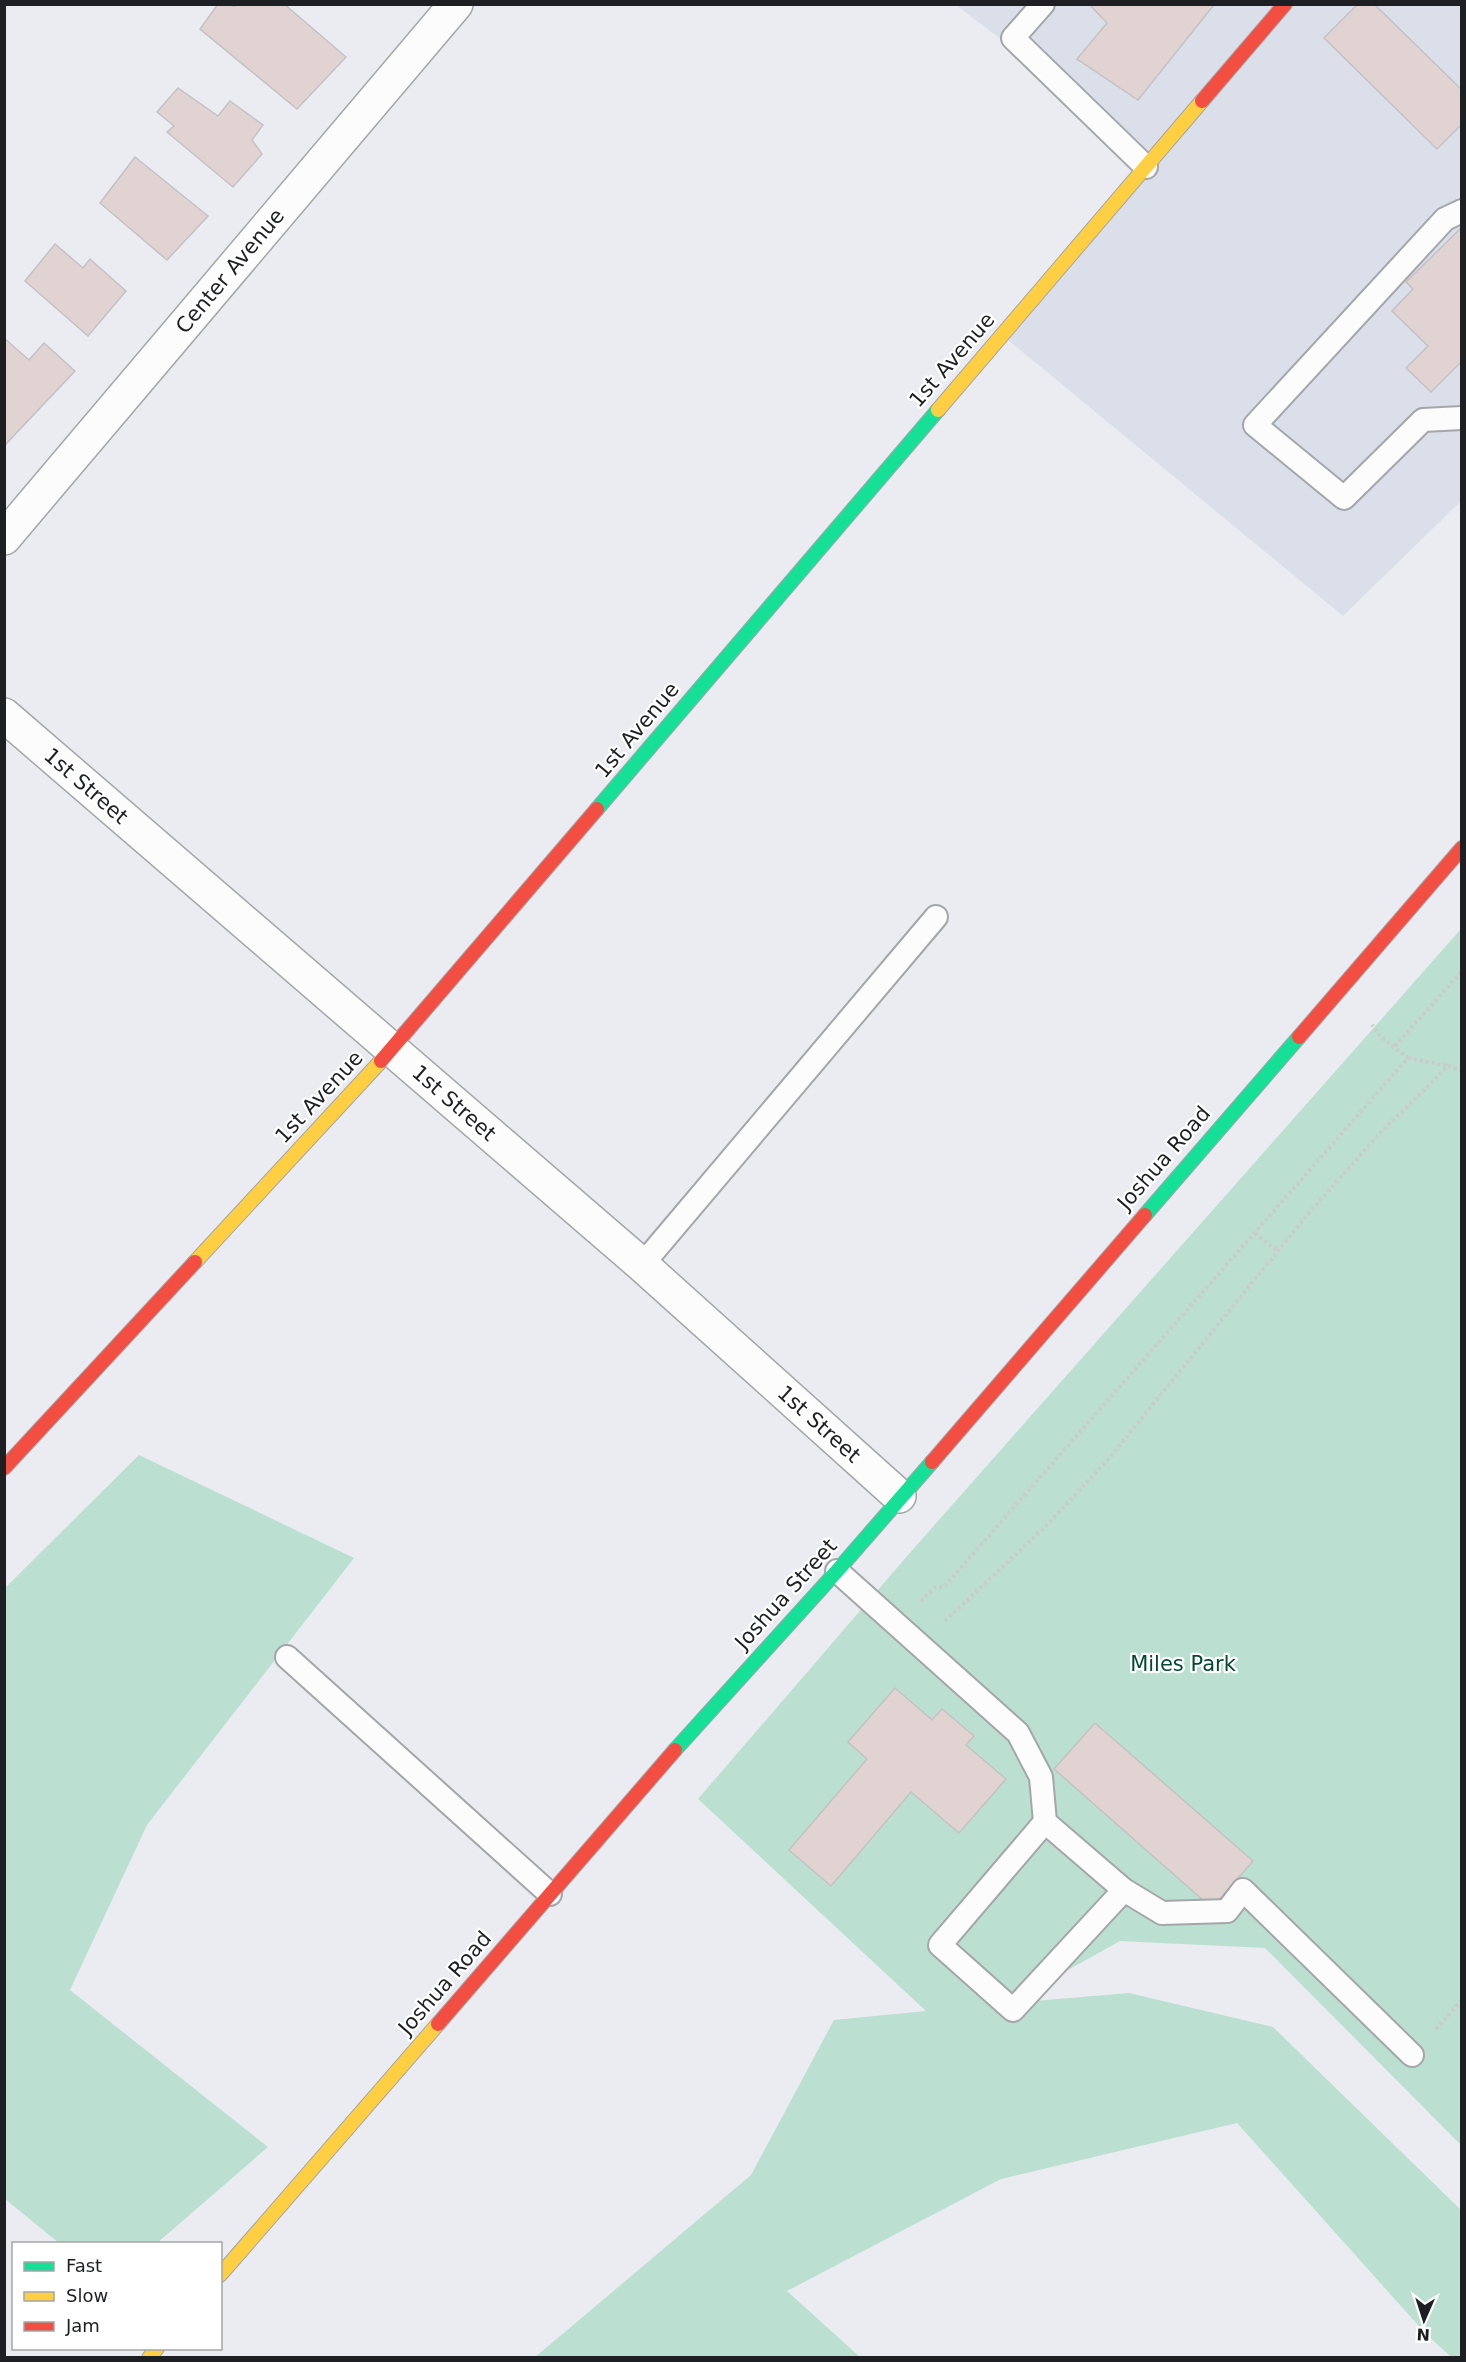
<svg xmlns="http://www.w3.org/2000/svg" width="1466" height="2362" font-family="'DejaVu Sans',sans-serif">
<rect width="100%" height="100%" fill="#eaecf1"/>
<path fill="#dbdfea" d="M956 5H1461V501L1343 616 1002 335 1154 157Z"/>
<g fill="#bbe0d1">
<path d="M1461 929V2145L1265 1948 1120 1941 1009 2003 1129 1993 1273 2027 1461 2210V2357H1451L1426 2334 1237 2123 1001 2179 787 2291 860 2357 534 2358 751 2175 834 2020 926 2011 698 1799 908 1555Z"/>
<path d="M139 1455 354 1558 147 1825 70 1990 268 2147 157 2243H59L5 2199 4 1589Z"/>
</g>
<g fill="#e2d3d3" stroke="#c3c2c4" stroke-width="1.5">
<path d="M218 4 235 6 236 4H284L346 57 297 109 200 29Z"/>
<path d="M1089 4H1211L1213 6 1138 100 1077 59 1107 23Z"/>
<path d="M1358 4H1374L1462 90V124L1437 149 1324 38Z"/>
<path d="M178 88 218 116 230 101 263 125 252 140 262 154 233 187 167 132 174 126 157 112Z"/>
<path d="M135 157 208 216 167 260 100 203Z"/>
<path d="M1462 227V361L1431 392 1406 368 1428 346 1392 311 1413 289 1406 282Z"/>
<path d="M55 244 83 268 90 259 126 291 88 336 25 281Z"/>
<path d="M4 338 29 360 44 343 75 371 4 446Z"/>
<path d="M895 1688 932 1720 942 1709 974 1736 966 1745 1006 1779 959 1833 911 1792 831 1886 789 1850 867 1759 848 1742Z"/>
<path d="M1095 1723 1253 1861 1212 1908 1054 1769Z"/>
</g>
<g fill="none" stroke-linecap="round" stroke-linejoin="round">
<g stroke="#a4a6a9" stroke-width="26">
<g id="lane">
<path d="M1043 4 1013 38 1146 167"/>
<path d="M1462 211 1445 219 1255 425 1344 498 1423 420 1462 418"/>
<path d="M642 1265 936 917"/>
<path d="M837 1571 1018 1733 1041 1777 1045 1822 1124 1890 1162 1913 1227 1911 1243 1890 1412 2055"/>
<path d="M287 1657 550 1894"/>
<path d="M1045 1822 940 1945 1013 2010 1124 1890"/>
</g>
</g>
<g stroke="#a4a6a9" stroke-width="36">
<g id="street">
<path d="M4 538 456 4"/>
<path d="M4 715 642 1265 899 1496"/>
</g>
</g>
<g stroke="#a4a6a9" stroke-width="16">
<g id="fast">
<path d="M597 809 938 410"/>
<path d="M1145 1215 1299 1037"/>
<path d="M675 1750 837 1571 932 1462"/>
</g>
</g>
<g stroke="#a4a6a9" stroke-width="16">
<g id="slow">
<path d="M938 410 1202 101"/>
<path d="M195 1262 381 1061"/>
<path d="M220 2275 438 2024"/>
<path d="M149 2358 157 2348"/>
</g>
</g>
<g stroke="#a4a6a9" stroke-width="16">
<g id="jam">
<path d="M1202 101 1285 4"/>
<path d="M1299 1037 1462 848"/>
<path d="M381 1061 597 809"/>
<path d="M932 1462 1145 1215"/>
<path d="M4 1468 195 1262"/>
<path d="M438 2024 675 1750"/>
</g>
</g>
<g stroke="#cacbcd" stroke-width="4" stroke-dasharray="3 3" stroke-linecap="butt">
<path d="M1395 1046 1462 971"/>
<path d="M1408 1058 1448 1066"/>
<path d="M1255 1233 1277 1251"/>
<path d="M921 1601 935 1587H944L1408 1058 1380 1036 1372 1025"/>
<path d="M945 1621 1049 1523 1111 1456 1308 1214 1381 1132 1448 1066 1462 1071"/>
<path d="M1436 2029 1462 2000"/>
</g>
<use href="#lane" stroke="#fcfcfd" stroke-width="22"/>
<use href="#street" stroke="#fcfcfd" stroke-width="33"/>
<use href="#fast" stroke="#16e098" stroke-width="14"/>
<use href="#slow" stroke="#ffcf43" stroke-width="14"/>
<use href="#jam" stroke="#f24e42" stroke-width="14"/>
</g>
<g text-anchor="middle" stroke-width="4.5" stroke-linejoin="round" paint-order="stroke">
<g font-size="21" fill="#1d1f22" stroke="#fff">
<text transform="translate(230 271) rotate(-50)" y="7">Center Avenue</text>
<text transform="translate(952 360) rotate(-49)" y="7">1st Avenue</text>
<text transform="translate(637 730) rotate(-50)" y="7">1st Avenue</text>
<text transform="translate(86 786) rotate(41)" y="7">1st Street</text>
<text transform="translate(319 1097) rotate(-47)" y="7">1st Avenue</text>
<text transform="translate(454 1103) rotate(41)" y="7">1st Street</text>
<text transform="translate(1164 1158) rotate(-49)" y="7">Joshua Road</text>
<text transform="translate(819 1424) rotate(42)" y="7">1st Street</text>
<text transform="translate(786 1594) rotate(-48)" y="7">Joshua Street</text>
<text transform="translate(445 1983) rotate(-49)" y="7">Joshua Road</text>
</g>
<g font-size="21" fill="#034a31" stroke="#fff">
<text x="1183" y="1671">Miles Park</text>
</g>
</g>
<rect width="1466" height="2362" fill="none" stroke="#1d1f22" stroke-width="12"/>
<rect x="12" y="2242" width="210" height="108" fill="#ffffff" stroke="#a5a5a7" stroke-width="1.5"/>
<rect x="24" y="2262" width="30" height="9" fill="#16e098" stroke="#a5a5a7" stroke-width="1.5"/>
<text x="66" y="2272" font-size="18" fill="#1d1f22">Fast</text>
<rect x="24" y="2292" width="30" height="9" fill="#ffcf43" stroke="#a5a5a7" stroke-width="1.5"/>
<text x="66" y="2302" font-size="18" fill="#1d1f22">Slow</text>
<rect x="24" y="2322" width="30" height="9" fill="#f24e42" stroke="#a5a5a7" stroke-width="1.5"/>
<text x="66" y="2332" font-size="18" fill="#1d1f22">Jam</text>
<g transform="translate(1424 2320) rotate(183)" stroke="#ffffff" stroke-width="4.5" paint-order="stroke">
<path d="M0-4.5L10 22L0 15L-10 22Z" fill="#1d1f22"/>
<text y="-9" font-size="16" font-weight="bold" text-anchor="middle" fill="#1d1f22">N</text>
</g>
</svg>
